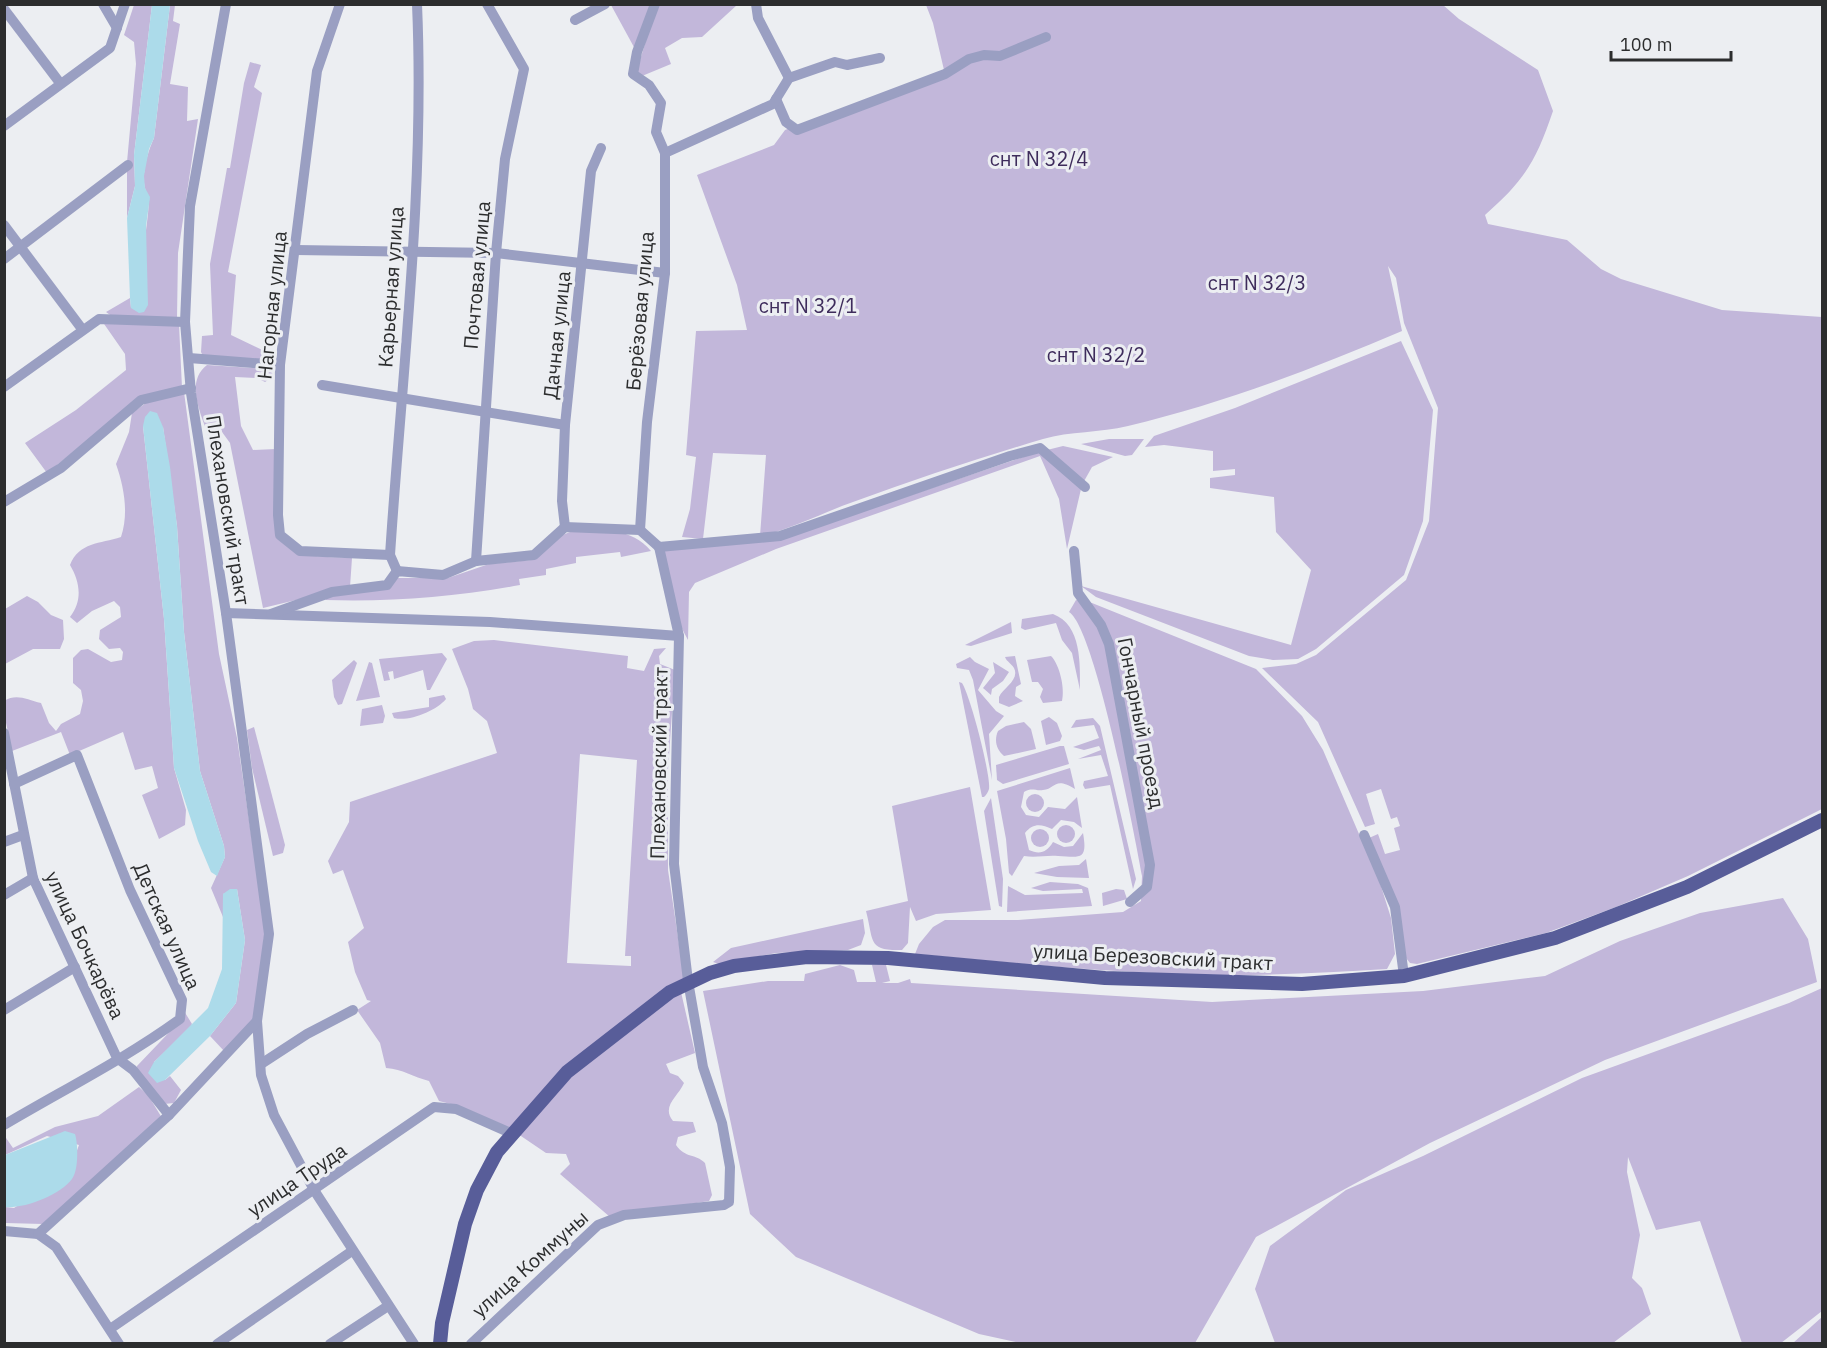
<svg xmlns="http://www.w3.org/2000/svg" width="1827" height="1348" font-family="'IBM Plex Sans',sans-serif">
<rect width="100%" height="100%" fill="#eceef2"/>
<g fill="#c2b7da" fill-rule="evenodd">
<path d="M134 5H152L134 155 135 186 127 218V162L136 64 134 42 124 35Z"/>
<path d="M170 5H175L173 21 180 24 170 84 188 87 187 121 198 119 178 253 177 318 113 317 106 312 130 298 131 308C138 273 147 237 149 201 150 195 146 194 145 188 141 174 148 151 154 138Z"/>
<path d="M611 5H653L635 49Z"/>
<path d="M657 5H737L702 37 682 38 665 48 671 64 642 76 636 73Z"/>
<path d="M926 5H1443L1459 19 1538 70 1553 111C1536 161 1525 180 1485 215L1488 224 1567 240 1601 269 1621 279 1722 310 1822 317V809L1688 876 1616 907 1546 933 1417 964 1410 963 1406 958 1369 838 1378 834 1385 854 1400 850 1394 828 1400 826 1397 817 1391 819 1381 789 1366 794 1375 824 1365 827 1318 722 1262 668 1296 664 1316 655 1406 580 1429 521 1438 408 1404 323 1396 278 1388 266 1402 331C1313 369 1223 403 1128 426 1100 433 1070 431 1043 439 979 458 916 479 853 502 822 513 792 529 760 536L766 455 713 453 703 539 682 537 690 509 696 457 686 455 696 331 747 330 737 285 697 175 774 145 785 130 944 70 933 23Z"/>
<path d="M250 62 261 65 254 87 262 93 228 272 236 275 231 335 277 357 271 361 203 356 201 352 202 336 213 335 210 264 227 168H230L244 83Z"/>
<path d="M102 321 179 324 182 388 140 399 47 473 25 443 76 410 126 370 125 354Z"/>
<path d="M1401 341 1433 410 1423 521 1404 575 1316 649 1298 659 1273 660 1249 656 1096 597 1081 586 1291 645 1311 570 1276 532 1274 497 1210 488V478L1235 475V469L1213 471V451L1164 445 1145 447 1154 436 1235 408Z"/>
<path d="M207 365 269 369 274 376 265 382 257 378 235 377 241 426 253 450 276 449 280 540C299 560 325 556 352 558L350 587 263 608 230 443 222 432 217 440 209 438C202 415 184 383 207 365Z"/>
<path d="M184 392 219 654 237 738 265 929 254 1021 225 1052 210 1036 236 1003 245 940 237 889 223 894V917L211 888 225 857 224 846 200 771 184 632 177 526 163 427 143 426 164 619 174 768 186 810 185 825 159 839 142 795 158 788 152 766 135 770 123 732 70 755 61 732 12 751 5 718 4 701C17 693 27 700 41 703L49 723 56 731 61 724 80 714 83 701 81 690 73 683V658L81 650 88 649 111 662 122 660 123 652 120 648 109 649 99 639 100 630 121 617 120 607 114 601 92 611 77 623 70 617C83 600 80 582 70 565 79 542 100 544 121 537 129 513 124 487 116 464L129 432 132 413 146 403Z"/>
<path d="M1109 439H1144L1132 455 1125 456 1081 444Z"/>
<path d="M1063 446 1113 457 1092 467 1083 483 1047 450Z"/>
<path d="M1041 451 1081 489 1067 549 1059 499 1040 456 776 549 695 583 689 592 688 640 680 625 662 550 784 538Z"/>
<path d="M575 530C604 531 631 527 651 551L621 557 620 552 576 557V563L546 569V575L519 579 520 585C455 597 392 602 325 600L330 596 398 578H448L489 564 531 560 560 536Z"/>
<path d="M27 596 38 602 51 615 63 620 64 639 60 649H33L5 664V609Z"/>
<path d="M1076 600 1092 603 1256 669 1302 716 1323 750 1380 883 1391 918 1395 954 1387 969C1318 973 1248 977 1178 974 1090 971 1003 962 915 954L919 944 933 927 945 920H1018L1123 912 1141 901 1142 876C1135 837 1095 628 1069 612Z"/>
<path d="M1053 614C1082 625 1080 664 1080 690L1072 653 1062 640 1056 623 1025 630 1021 628 1022 619Z"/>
<path d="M1011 622 1012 633 971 646 965 645Z"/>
<path d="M494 640 628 656 627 668 644 671 654 649 666 648 659 656 660 664 675 670 668 770V870L684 978 510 1128 462 1107 439 1101 429 1081C413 1077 403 1069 386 1068L380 1043 357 1010 371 1001 367 1000 355 972 348 942 364 928 343 870 333 874 328 861 349 822 350 802 497 753 487 721 473 709 468 689 452 649 474 641ZM580 754 637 760 625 956H631V966L567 963Z"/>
<path d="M442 653 447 659 430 690H427L423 670 394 679 393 671 388 672 390 680 384 681 379 659Z"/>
<path d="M1015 656 1021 684 1016 687 1015 696 1023 701 1009 707 999 703V697C1003 688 1020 680 1014 668 1011 663 1007 662 1005 657Z"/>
<path d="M1051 656C1060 665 1065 689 1062 701L1043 703 1040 697 1043 689 1038 682H1032L1027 660Z"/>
<path d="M970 657 975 662 989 669 978 690 996 711 1004 716 989 734 992 780 973 680 969 670 957 668 956 664Z"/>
<path d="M354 660 357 663 342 704 338 705 334 697 332 680Z"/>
<path d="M369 662 372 663 380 697 356 701Z"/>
<path d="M993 662 1009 672 1003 681 992 689 991 695 983 688 995 673Z"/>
<path d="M959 682 962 683C970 695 991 775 989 789 988 792 987 794 984 797H982Z"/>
<path d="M444 695 446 699C436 711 409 722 394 718L392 713 429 707V698Z"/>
<path d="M382 705 385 716 383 723 360 726 362 709Z"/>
<path d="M1049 717 1057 723 1062 736 1060 741 1046 745 1041 721Z"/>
<path d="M1093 718 1100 726 1136 879 1133 889 1110 785 1085 789 1083 785 1084 781 1108 776 1101 755 1078 759 1101 750 1099 746 1084 750 1073 747 1099 738 1094 725 1071 728 1076 720Z"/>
<path d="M1024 722 1031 729 1036 749 1004 756C996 749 994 740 998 731L1006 726Z"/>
<path d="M254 727 285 845 283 853 273 856 252 768 247 730Z"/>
<path d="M1060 746H1064L1069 764 1003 784 997 780 996 765Z"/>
<path d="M1070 768 1075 789C1054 776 1056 789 1043 790 1035 791 1032 787 1024 792L1021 807 1026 815 1039 817 1048 807 1065 809 1077 797 1082 828 1074 822 1061 820 1052 829C1041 824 1033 823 1025 833L1029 850C1040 855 1047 852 1053 842L1064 847 1073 846 1083 833C1088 861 1080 857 1058 856 1046 855 1036 858 1024 856L1012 876 1009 873 1006 839 997 791Z"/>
<path d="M970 787 991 910 936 914 916 921 910 907 908 943 902 950C867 951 874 941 866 911L908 901 892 806Z"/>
<circle cx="1035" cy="803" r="9"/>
<path d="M991 798 1003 879 1002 907 999 906 984 811Z"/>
<circle cx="1066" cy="834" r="9"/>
<circle cx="1040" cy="838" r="9"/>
<path d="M1086 859 1089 878 1057 877 1034 873 1059 866 1079 865Z"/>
<path d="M1050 882 1078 884 1088 888 1092 906 1007 912 1008 886 1025 895 1083 893 1082 889 1043 891 1031 888Z"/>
<path d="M1116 889 1124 890 1127 899 1103 906 1102 893Z"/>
<path d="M1783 898 1808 939 1817 982 1605 1060 1430 1143 1256 1237 1195 1343H1020L979 1334 796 1257 750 1214 703 991 768 981H804L805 974 840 965 854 970 857 982H876L872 965H886L890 981 882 983H898L910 979 911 983 1212 1002 1423 991 1545 976 1620 941 1700 913Z"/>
<path d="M863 919 865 933 861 945 848 950 776 953 719 964 713 962 731 948Z"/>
<path d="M1822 988V1311L1781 1343H1742L1700 1221 1656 1230 1628 1157 1627 1172 1640 1235 1632 1278 1642 1288 1651 1314 1613 1343H1275L1255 1289 1270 1246 1346 1190 1423 1156 1582 1078 1789 1003Z"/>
<path d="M681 992 695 1053 666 1064 670 1073 678 1076 684 1083C678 1097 661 1106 673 1121L693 1122 696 1132 678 1137 676 1145C686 1159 695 1153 705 1163L712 1195 709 1201 610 1217 560 1174 570 1164 566 1154 546 1153 518 1134 567 1075Z"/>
<path d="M184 1011 192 1024 190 1028 154 1062 165 1080 170 1076 181 1090 174 1103 164 1104 137 1071V1066L180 1021Z"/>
<path d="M139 1087 148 1095 162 1118 43 1224 5 1223V1207L14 1208 76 1167 75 1156 79 1145 47 1136 5 1155 4 1135 13 1148 55 1127 98 1116Z"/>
<path d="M1822 1317V1343H1793Z"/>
</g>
<g fill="#acdbea">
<path d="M152 5H170L154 138 149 149 144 176 145 188 150 197 146 226 148 305 144 312 139 313 131 308 130 298 127 218 135 186 134 155Z"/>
<path d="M150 411 157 413 163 427 170 467 177 526 184 632 200 771 224 846 225 857 217 876 211 872 198 841 174 768 164 619 143 426 145 417Z"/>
<path d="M230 889H237L245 940 236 1003 210 1036 165 1080 157 1083 148 1073 154 1062 208 1008 222 969 223 894Z"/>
<path d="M65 1131 75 1134C78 1143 79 1170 72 1179 60 1195 24 1209 5 1207V1155Z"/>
</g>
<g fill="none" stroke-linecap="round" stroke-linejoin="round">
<g stroke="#9a9fc2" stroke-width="10">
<path d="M103 4 117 28"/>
<path d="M226 4 190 206 185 322 191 393 226 613 269 934 257 1021 261 1075 274 1115 314 1190 414 1344"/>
<path d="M340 4 317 71 280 365 278 515 280 535 300 551 390 555"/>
<path d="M756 4 758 18 789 78"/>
<path d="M4 9 60 83"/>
<path d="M575 20 605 4"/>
<path d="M776 99 786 122 797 130 945 74 969 59 984 55 1000 56 1046 37"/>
<path d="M4 126 110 48 125 4"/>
<path d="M665 153 773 104 789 78 835 62 847 65 880 58"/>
<path d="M4 225 82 329"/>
<path d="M296 250 496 253 665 273"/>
<path d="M4 259 128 165"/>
<path d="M189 358 280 365"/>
<path d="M322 385 565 425"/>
<path d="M4 387 99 319 185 322"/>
<path d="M4 502 61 468 141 400 191 388"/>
<path d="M565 527 562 501 565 425 591 171 601 148"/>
<path d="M640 530 647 422 665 273V153L656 132 661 103 649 85 633 74 637 52 655 4"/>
<path d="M1074 551 1078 593 1101 625 1109 644 1150 865 1147 887 1130 902"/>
<path d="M476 561 496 253 505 159 524 69 487 4"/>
<path d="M397 571 390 555C402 372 425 188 417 4"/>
<path d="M226 613 490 622 679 636"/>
<path d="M271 614 332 592 387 585 397 571 443 575 476 561 534 555 565 527 640 530 659 547 780 536 1010 456 1040 448 1085 487"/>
<path d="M4 733 33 878 117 1058 133 1070 169 1115"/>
<path d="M1364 835 1395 907 1404 976"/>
<path d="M4 842 23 835"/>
<path d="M4 895 33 878"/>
<path d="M4 1010 75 967"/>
<path d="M261 1064 307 1034 353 1010"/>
<path d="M4 1125C63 1090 125 1059 180 1019L182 1000 130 890 77 755 14 784"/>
<path d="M4 1231 38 1234 56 1247 119 1344"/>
<path d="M38 1234 169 1115 257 1021"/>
<path d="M110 1329 434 1107 456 1109 513 1134"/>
<path d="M217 1344 352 1251"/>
<path d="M330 1344 388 1306"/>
<path d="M471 1344 598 1225 624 1215 724 1205 729 1202 730 1167 722 1123 703 1067 688 981 674 864 679 636 659 547"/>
</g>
<path stroke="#585d99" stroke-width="14" d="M440 1344 442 1323 465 1224 477 1190 497 1152 567 1072 670 992 710 973 734 966 807 957 888 958 1105 978 1302 984 1404 976 1555 938 1687 887 1822 820"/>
</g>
<g text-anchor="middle" stroke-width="6" stroke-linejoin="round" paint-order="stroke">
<g font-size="20" fill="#3e2c5c" stroke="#eceef2">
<text x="1039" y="166">снт N 32/4</text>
<text x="1257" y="290">снт N 32/3</text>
<text x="808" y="313">снт N 32/1</text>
<text x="1096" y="362">снт N 32/2</text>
</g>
<g font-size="20" fill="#2c2d2e" stroke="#eceef2">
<text transform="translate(477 275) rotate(-85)" y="7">Почтовая улица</text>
<text transform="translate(391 287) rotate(-86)" y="7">Карьерная улица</text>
<text transform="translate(272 305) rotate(-84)" y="7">Нагорная улица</text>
<text transform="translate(640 311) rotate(-85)" y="7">Берёзовая улица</text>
<text transform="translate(557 335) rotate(-84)" y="7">Дачная улица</text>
<text transform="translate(228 510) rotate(81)" y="7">Плехановский тракт</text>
<text transform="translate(1141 723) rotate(79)" y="7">Гончарный проезд</text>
<text transform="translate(659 763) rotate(-89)" y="7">Плехановский тракт</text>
<text transform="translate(167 926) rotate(66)" y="7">Детская улица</text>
<text transform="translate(85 945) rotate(65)" y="7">улица Бочкарёва</text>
<text transform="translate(1153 957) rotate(3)" y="7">улица Березовский тракт</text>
<text transform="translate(297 1180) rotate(-34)" y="7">улица Труда</text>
<text transform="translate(530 1264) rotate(-42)" y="7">улица Коммуны</text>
</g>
</g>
<rect width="1827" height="1348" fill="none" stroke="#2c2d2e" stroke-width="12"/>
<path d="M1611 51v9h120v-9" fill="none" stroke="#2c2d2e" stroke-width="3"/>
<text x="1620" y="51" font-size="18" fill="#2c2d2e" stroke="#eceef2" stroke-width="4.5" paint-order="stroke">100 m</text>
</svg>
